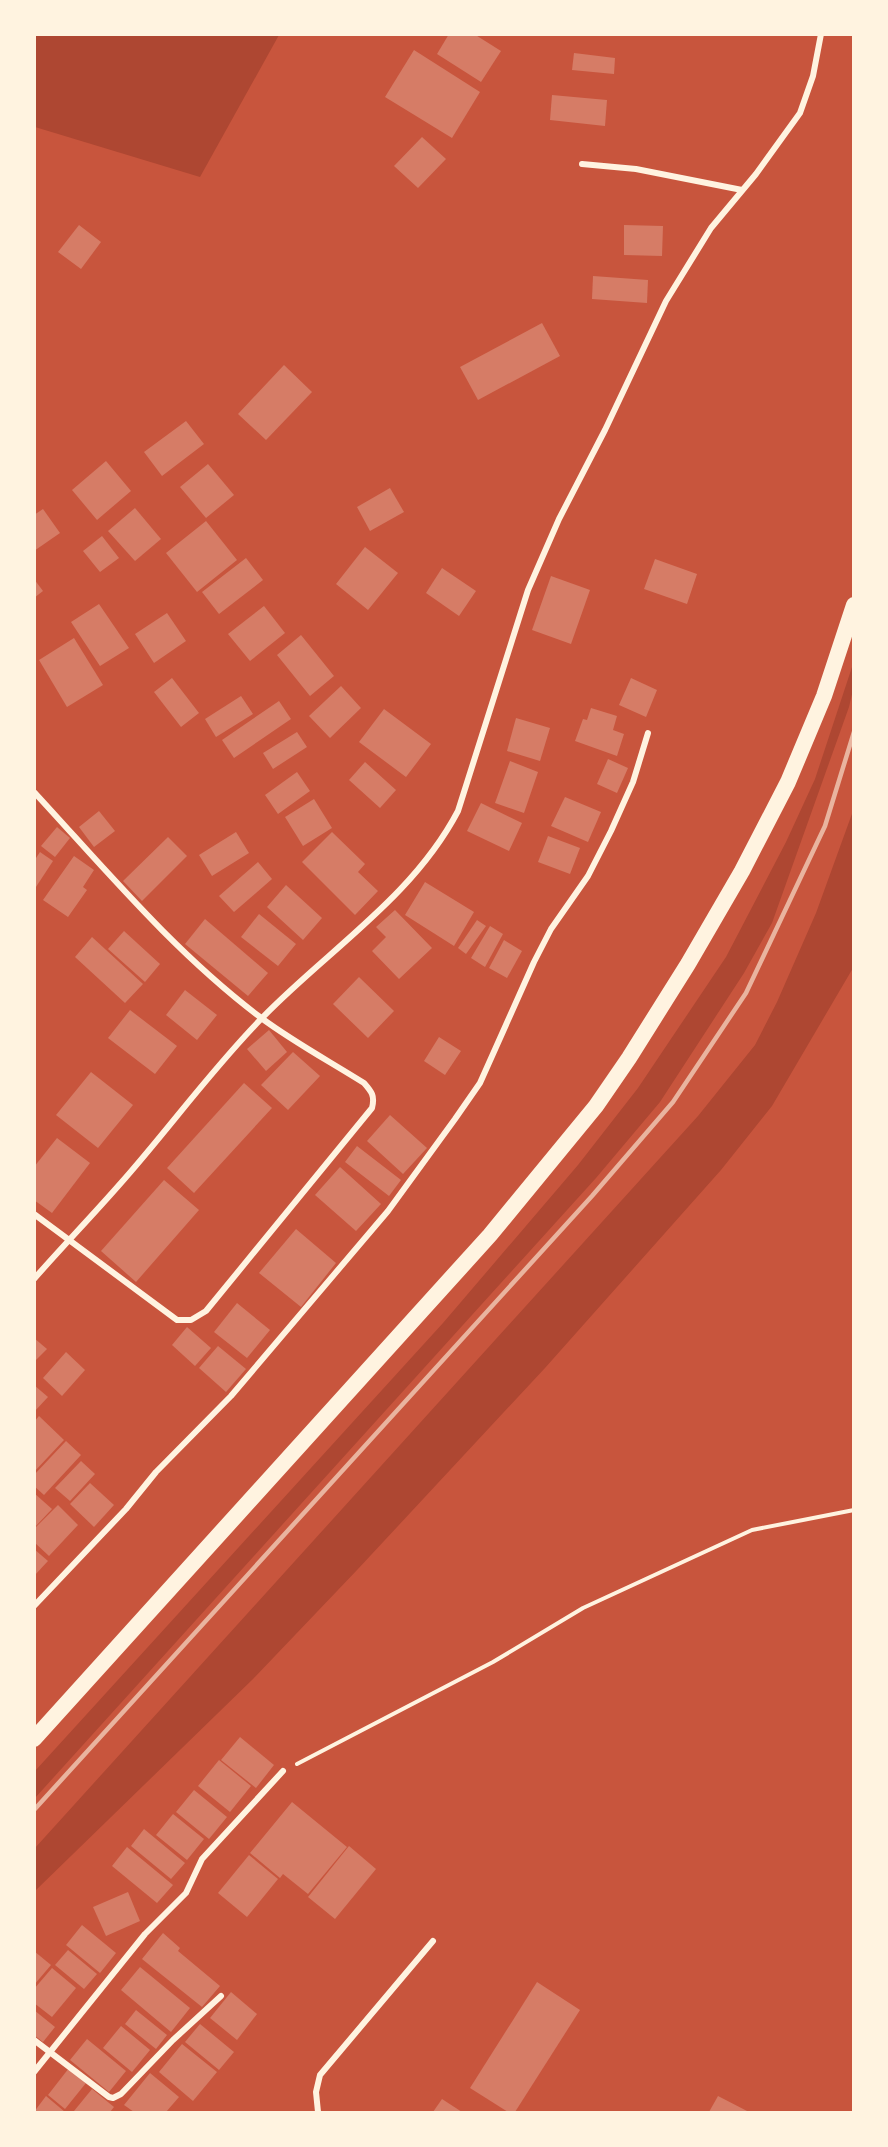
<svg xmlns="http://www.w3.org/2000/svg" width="888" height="2147" font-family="Roboto,sans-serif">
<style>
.green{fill:#ae4732}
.building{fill:#d67c66}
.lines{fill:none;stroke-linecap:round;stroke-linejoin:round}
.path{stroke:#fff3e0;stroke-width:4}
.minor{stroke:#fff3e0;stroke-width:6}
.trunk{stroke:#fff3e0;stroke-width:16}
.rail{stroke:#e9b49f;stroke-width:4.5}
</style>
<rect width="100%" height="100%" fill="#c8553d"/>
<g class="green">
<path d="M34 35 35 34 279 35 200 177 35 127Z"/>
<path d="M853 664V690L849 707 772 923 744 973 660 1102 596 1178 35 1798V1771L443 1323 578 1165 638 1088 726 957 786 842 815 779Z"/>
<path d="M853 811V968L772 1106 721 1170 545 1368 358 1569 253 1679 35 1891V1848L698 1116 755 1045 777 1002 816 913Z"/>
</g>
<g class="building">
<path d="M449 34H474L501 51 481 82 437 54Z"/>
<path d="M414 50 480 92 452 138 385 97Z"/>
<path d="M574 53 615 58 614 74 572 70Z"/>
<path d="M552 95 607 100 605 126 550 120Z"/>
<path d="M422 137 446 159 418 188 394 166Z"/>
<path d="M79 225 101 242 81 269 58 252Z"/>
<path d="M624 225 663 226 662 256 624 255Z"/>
<path d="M593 276 648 280 647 303 592 299Z"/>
<path d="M542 323 560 356 478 400 460 367Z"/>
<path d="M284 365 312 392 266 440 238 414Z"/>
<path d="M186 421 204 444 162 476 144 452Z"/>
<path d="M106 461 131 491 97 520 72 490Z"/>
<path d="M208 464 234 495 206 518 180 487Z"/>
<path d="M390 488 404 512 370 531 357 507Z"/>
<path d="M135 508 161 539 135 561 108 531Z"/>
<path d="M43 509 60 533 34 551V515Z"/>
<path d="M206 521 237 560 197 592 166 553Z"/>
<path d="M102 536 119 558 100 572 83 551Z"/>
<path d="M365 547 398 573 368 610 336 584Z"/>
<path d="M246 558 263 580 219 614 202 592Z"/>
<path d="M655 559 697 574 687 604 644 589Z"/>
<path d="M442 568 476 591 459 616 426 593Z"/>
<path d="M551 576 590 590 571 644 532 630Z"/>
<path d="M34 579 43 591 34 598Z"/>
<path d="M99 604 129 648 100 666 71 622Z"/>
<path d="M264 606 285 633 250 661 228 634Z"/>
<path d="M167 613 186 641 154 663 135 634Z"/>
<path d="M301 635 334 676 310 696 277 655Z"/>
<path d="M74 638 103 685 67 707 39 660Z"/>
<path d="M172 678 199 713 181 727 154 692Z"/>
<path d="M631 678 657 690 646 717 619 705Z"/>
<path d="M341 686 361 708 330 738 309 716Z"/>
<path d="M241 696 253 714 216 737 205 719Z"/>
<path d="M279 701 291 719 234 758 222 740Z"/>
<path d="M591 708 617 716 613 730 624 734 617 756 575 741 583 719 587 720Z"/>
<path d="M384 709 431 744 406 777 359 742Z"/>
<path d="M516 718 550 728 540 761 507 751Z"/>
<path d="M297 732 307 747 273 769 263 753Z"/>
<path d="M608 759 628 768 617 793 597 784Z"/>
<path d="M510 761 538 772 524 813 495 803Z"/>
<path d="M365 762 396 790 380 808 349 780Z"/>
<path d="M297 772 310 791 278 814 265 795Z"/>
<path d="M565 797 601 812 588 842 551 826Z"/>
<path d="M314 799 332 828 303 846 285 817Z"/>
<path d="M481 803 522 823 509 851 467 831Z"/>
<path d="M99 811 115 831 94 847 79 827Z"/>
<path d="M57 827 70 838 55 857 41 846Z"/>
<path d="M236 832 249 853 212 876 199 855Z"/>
<path d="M332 832 365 864 358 872 378 891 355 915 302 862Z"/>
<path d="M548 836 580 848 570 874 538 862Z"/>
<path d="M168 837 187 856 142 901 123 881Z"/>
<path d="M40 852 53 861 34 890V861Z"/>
<path d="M74 856 94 870 83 887 87 890 68 917 43 900Z"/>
<path d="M258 862 272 879 234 912 219 896Z"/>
<path d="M425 882 474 912 454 946 405 915Z"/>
<path d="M286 885 322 918 303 940 267 907Z"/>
<path d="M395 910 432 948 399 979 372 951 386 937 376 927Z"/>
<path d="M259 914 296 944 278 966 241 937Z"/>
<path d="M205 919 268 973 248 996 185 944Z"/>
<path d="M477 920 486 926 466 954 458 948Z"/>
<path d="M490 926 503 934 485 967 471 958Z"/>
<path d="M124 931 160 964 145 982 108 949Z"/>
<path d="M92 937 143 984 125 1003 75 957Z"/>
<path d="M504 940 522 951 507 978 489 968Z"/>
<path d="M359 977 394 1011 368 1038 333 1004Z"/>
<path d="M185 990 217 1015 197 1040 166 1015Z"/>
<path d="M130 1010 177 1046 155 1074 108 1038Z"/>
<path d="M269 1030 287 1052 266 1071 247 1049Z"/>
<path d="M439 1037 461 1051 445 1075 424 1061Z"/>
<path d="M293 1052 320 1076 288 1110 261 1085Z"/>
<path d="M91 1072 133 1105 98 1148 56 1115Z"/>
<path d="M244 1083 272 1108 194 1193 167 1168Z"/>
<path d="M390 1115 427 1148 403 1174 367 1141Z"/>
<path d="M57 1138 90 1163 52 1213 34 1200V1167Z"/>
<path d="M357 1146 401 1180 389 1196 345 1162Z"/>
<path d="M340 1167 381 1204 356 1231 315 1195Z"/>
<path d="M164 1180 199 1210 136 1282 101 1251Z"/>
<path d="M296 1229 336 1263 301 1307 259 1273Z"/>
<path d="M237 1303 270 1330 247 1358 214 1332Z"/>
<path d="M187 1327 211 1348 195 1366 172 1345Z"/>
<path d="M34 1338 47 1349 34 1362Z"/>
<path d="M218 1346 246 1369 226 1392 199 1368Z"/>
<path d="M66 1352 85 1370 62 1396 43 1378Z"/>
<path d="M34 1385 48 1397 34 1412Z"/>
<path d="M39 1416 64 1440 34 1472V1422Z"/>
<path d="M66 1441 81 1455 44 1495 34 1486V1475Z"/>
<path d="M81 1461 95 1474 70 1501 55 1488Z"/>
<path d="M90 1483 114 1505 94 1527 70 1504Z"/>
<path d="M34 1493 52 1509 34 1528Z"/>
<path d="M58 1505 78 1525 49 1556 34 1542V1529Z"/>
<path d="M34 1549 48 1561 34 1576Z"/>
<path d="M240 1737 274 1765 256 1788 221 1760Z"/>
<path d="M219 1760 251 1786 230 1812 198 1786Z"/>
<path d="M194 1790 227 1817 209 1839 176 1812Z"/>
<path d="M292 1802 347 1847 308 1894 283 1874 280 1878 250 1853Z"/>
<path d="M173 1814 204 1839 187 1860 156 1835Z"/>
<path d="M144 1829 185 1863 171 1879 131 1846Z"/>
<path d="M349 1846 376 1869 335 1919 308 1897Z"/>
<path d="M127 1847 173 1885 157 1903 112 1866Z"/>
<path d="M249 1855 278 1879 247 1917 218 1893Z"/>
<path d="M128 1892 140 1921 106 1936 93 1907Z"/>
<path d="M82 1925 116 1953 100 1973 66 1945Z"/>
<path d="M163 1933 180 1948 178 1951 220 1986 202 2007 142 1959Z"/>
<path d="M68 1950 97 1974 84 1989 55 1965Z"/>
<path d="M34 1951 51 1965 34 1985Z"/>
<path d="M140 1967 190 2008 171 2032 121 1990Z"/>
<path d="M52 1968 76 1988 52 2017 34 2003V1989Z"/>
<path d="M537 1982 580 2010 515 2112H508L470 2088Z"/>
<path d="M231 1992 257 2014 237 2040 210 2018Z"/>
<path d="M34 2010 55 2027 43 2042 34 2035Z"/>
<path d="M136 2010 167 2035 156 2049 125 2024Z"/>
<path d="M200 2024 234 2052 219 2070 185 2042Z"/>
<path d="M121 2026 150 2050 132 2072 103 2048Z"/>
<path d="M87 2039 126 2071 109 2092 70 2060Z"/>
<path d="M182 2044 217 2072 193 2101 159 2072Z"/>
<path d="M69 2068 86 2083 65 2109 48 2095Z"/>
<path d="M150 2073 179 2097 166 2112H134L124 2105Z"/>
<path d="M92 2089 114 2107 110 2112H77L74 2111Z"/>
<path d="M46 2096 65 2112H34Z"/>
<path d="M718 2096 749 2112H709Z"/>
<path d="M442 2099 462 2112H433Z"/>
</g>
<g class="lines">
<path class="path" d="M297 1764 493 1662 583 1608 752 1530 854 1510"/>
<g class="minor">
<path d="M582 164 636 169 742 190"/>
<path d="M34 792C106 870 175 953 260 1017 292 1041 329 1061 364 1083 372 1092 375 1096 372 1108L206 1311 191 1320H177L34 1214"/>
<path d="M34 1279C62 1247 92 1216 120 1184 168 1130 211 1070 262 1018 328 950 413 897 458 811L528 590 559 519 605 430 666 301 711 228 756 174 800 113 813 76 821 34"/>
<path d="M34 1606 126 1509 156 1472 231 1396 388 1211 455 1119 480 1083 534 962 551 929 588 876 611 831 633 782 648 733"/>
<path d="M34 2040 109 2097 113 2098 121 2094 173 2040 221 1996"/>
<path d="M34 2072 145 1934 186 1893 202 1859 283 1771"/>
<path d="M318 2112 316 2092 320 2075 433 1941"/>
</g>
<path class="trunk" d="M34 1739 490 1235 596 1106 629 1058 688 964 742 871 788 782 824 696 854 605"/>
<path class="rail" d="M34 1810 592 1196 673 1102 746 993 825 826 854 732"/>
</g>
<rect width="888" height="2147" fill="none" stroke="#fff3e0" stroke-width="72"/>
</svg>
